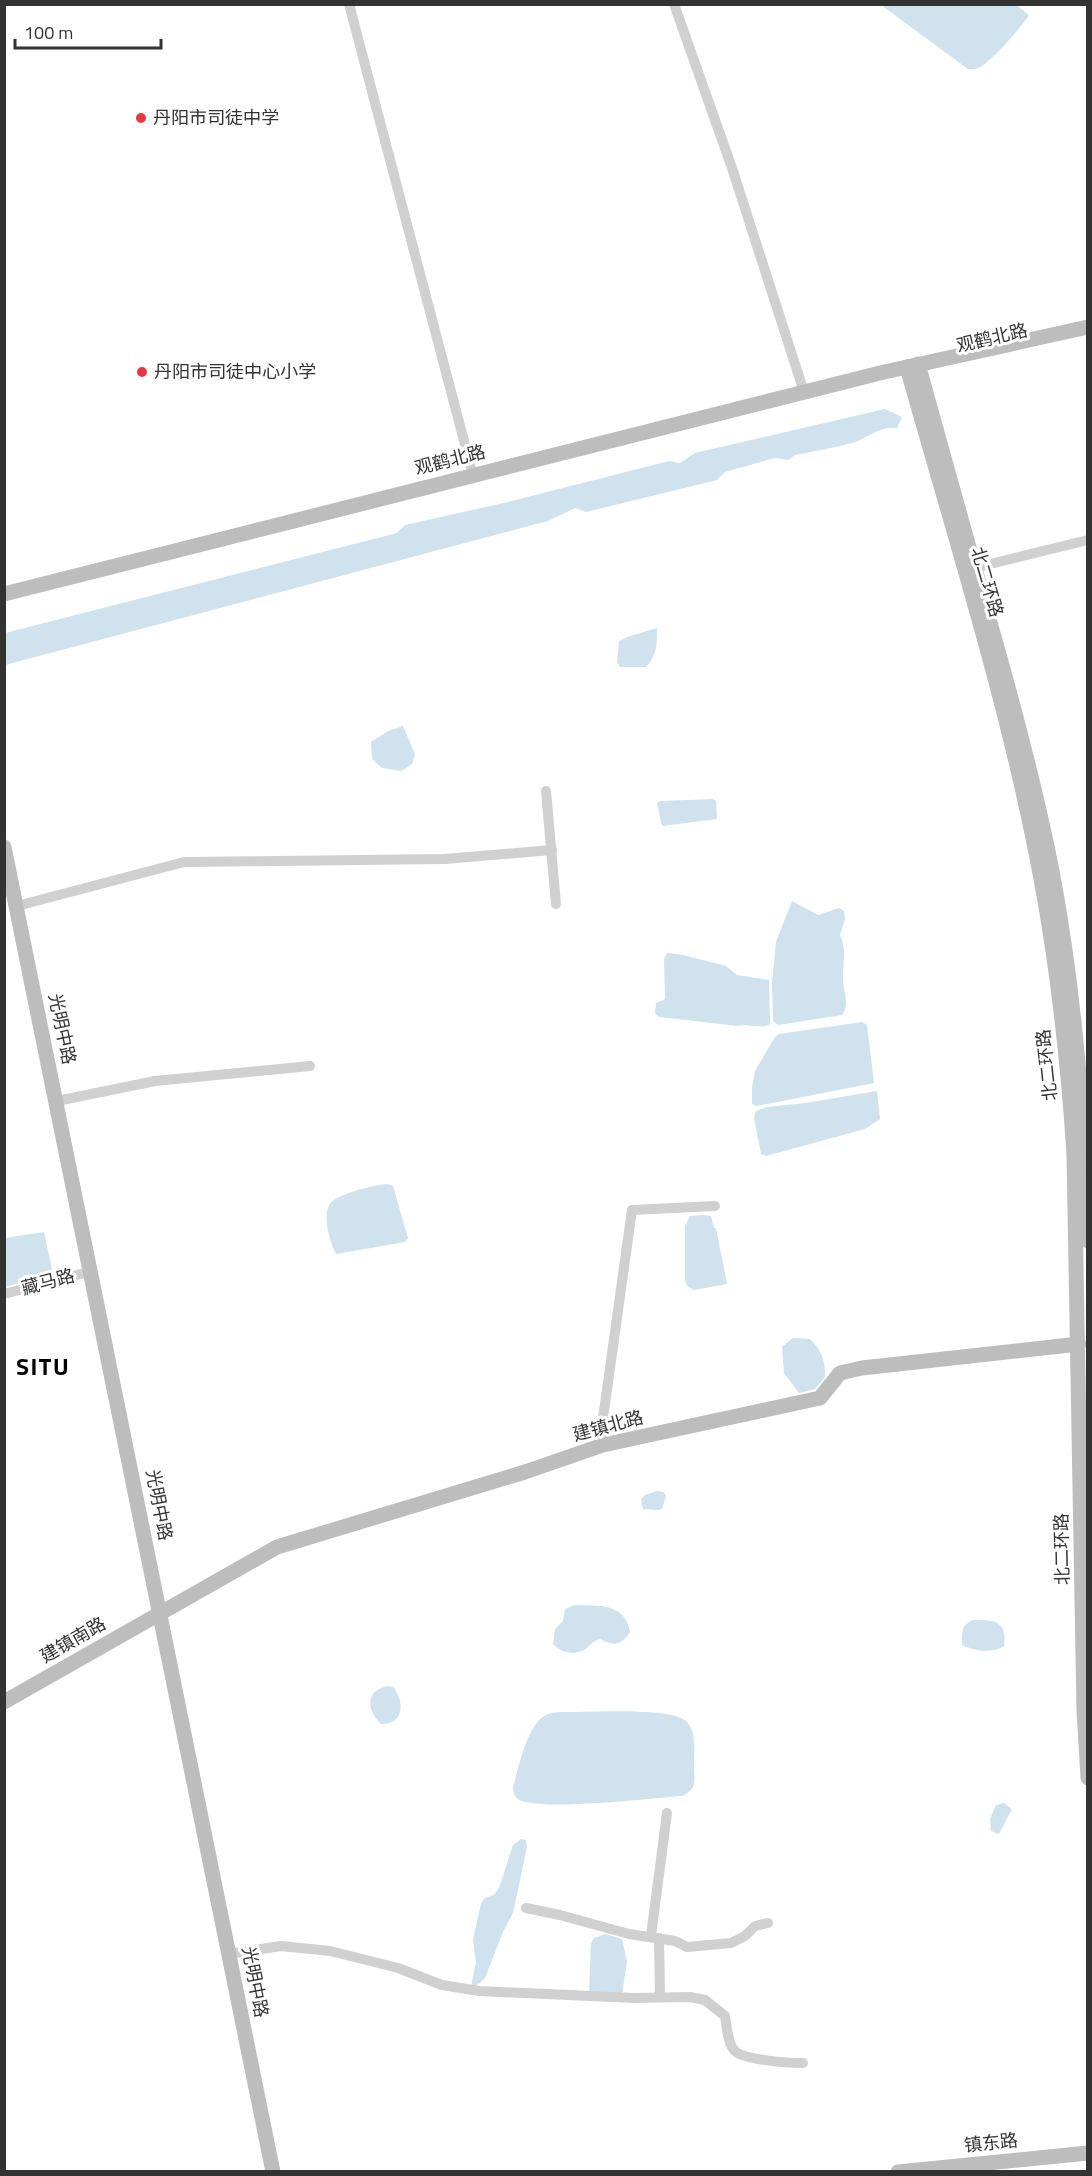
<svg xmlns="http://www.w3.org/2000/svg" width="1092" height="2176" font-family="'Titillium Web','Noto Sans SC',sans-serif">
<style>
.water{fill:#cfe2ee}
.lines{fill:none;stroke-linecap:round;stroke-linejoin:round}
.street{stroke:#d0d0d0;stroke-width:10}
.secondary{stroke:#bdbdbd;stroke-width:15}
.poi-dot{fill:#e63946;stroke:#fff;stroke-width:2}
.labels{text-anchor:middle;stroke-width:6;stroke-linejoin:round;paint-order:stroke}
.poi-label{font-size:18px;fill:#333;stroke:#fff;text-anchor:start}
.street-label{font-size:18px;fill:#333;stroke:#fff}
.district-label{font-size:24px;font-weight:bold;letter-spacing:1.5px;fill:#000;stroke:#fff}
</style>
<rect width="100%" height="100%" fill="#fff"/>
<g class="water">
<path d="M881 5H1016L1029 15C1022 26 990 64 978 68 976 69 970 69 968 69Z"/>
<path d="M885 409 902 417 897 428C878 426 869 438 852 443 833 448 814 451 795 455L788 460 775 458 725 472 717 480 586 512 575 508 548 521 5 665V633L397 533 405 525 508 502 669 461 680 463 695 453Z"/>
<path d="M657 628C657 644 657 655 646 667H620L617 662 619 641 630 636Z"/>
<path d="M403 726 415 754 412 764 401 771 382 768 372 759 371 742 388 731Z"/>
<path d="M713 799 716 801 717 819 662 826 657 803 661 801Z"/>
<path d="M792 901 818 915 839 908 844 911 845 919 840 935C847 950 843 962 843 978 842 989 851 1004 842 1015L778 1025 773 1021 772 983 776 942Z"/>
<path d="M667 953 683 955 726 966 737 975 769 980 770 1024C761 1030 749 1023 738 1026L659 1017 655 1013 656 1003 665 999 664 959Z"/>
<path d="M862 1022 867 1025 874 1083 757 1106 752 1104V1088L755 1071 775 1037 779 1034Z"/>
<path d="M877 1091 880 1119 865 1129 766 1156 761 1154 754 1118 756 1111 767 1107 806 1103Z"/>
<path d="M387 1184 393 1186 408 1238 405 1242 336 1254C330 1242 322 1216 330 1204 336 1194 375 1185 387 1184Z"/>
<path d="M703 1215 711 1216 714 1228H716L727 1284 694 1290 688 1287 685 1280V1226L690 1216Z"/>
<path d="M44 1232 53 1274 5 1287V1238Z"/>
<path d="M793 1338 810 1339C822 1351 825 1360 825 1377L815 1389 799 1393 784 1373 782 1347Z"/>
<path d="M657 1491 663 1492 666 1496 662 1509 658 1510 643 1509 641 1499 645 1495Z"/>
<path d="M575 1605C598 1606 625 1602 630 1632 621 1646 613 1646 600 1639 592 1641 590 1646 584 1650 573 1656 561 1652 553 1644L555 1629 563 1621 565 1609Z"/>
<path d="M973 1620C993 1620 1008 1620 1004 1646 993 1654 974 1651 962 1645 962 1633 961 1625 973 1620Z"/>
<path d="M389 1686 393 1687C405 1701 404 1725 381 1724 366 1710 365 1689 389 1686Z"/>
<path d="M567 1712C589 1712 673 1707 686 1721 697 1732 694 1751 694 1765 694 1781 698 1789 682 1796 653 1798 537 1812 518 1799 514 1796 513 1791 513 1787 519 1767 527 1722 548 1714 553 1712 562 1712 567 1712Z"/>
<path d="M1004 1803 1012 1809 999 1834 991 1831 990 1819 996 1805Z"/>
<path d="M521 1839 526 1840 527 1847 513 1913 503 1932 485 1978 476 1986H471L476 1962 473 1940 481 1903 485 1898 494 1895 499 1888 513 1845Z"/>
<path d="M606 1934 622 1939 627 1962 622 1994 589 1992 591 1943 594 1938Z"/>
</g>
<g class="lines">
<g class="street">
<path d="M349 4 473 475"/>
<path d="M674 4 732 168 804 392"/>
<path d="M970 569 1088 540"/>
<path d="M546 791 556 904"/>
<path d="M17 906 184 862 445 859 552 850"/>
<path d="M57 1101 155 1081 310 1066"/>
<path d="M4 1294 92 1271"/>
<path d="M603 1445V1418L632 1210 715 1206"/>
<path d="M526 1908 560 1915 629 1934 675 1941 687 1947 731 1943 745 1936 755 1926 768 1923"/>
<path d="M651 1936 667 1813"/>
<path d="M659 1938 660 1997"/>
<path d="M229 1954 281 1946 330 1951 398 1968 442 1985 479 1991 634 1998 690 1997 705 2000 725 2016C727 2026 727 2043 735 2051 744 2060 789 2063 803 2063"/>
</g>
<g class="secondary">
<path d="M918 364C941 447 964 530 987 612 1012 699 1036 787 1053 876 1075 996 1085 1118 1088 1241"/>
<path d="M907 367C954 536 1009 706 1041 879 1058 970 1068 1062 1074 1154L1084 1710 1088 1778"/>
<path d="M4 594 880 373 1088 327"/>
<path d="M4 847 273 2172"/>
<path d="M4 1702 277 1547 525 1472 603 1445 820 1398 840 1373 862 1368 1079 1344"/>
<path d="M898 2172 1088 2153"/>
</g>
</g>
<g class="poi-dot">
<circle cx="141" cy="118" r="6"/>
<circle cx="142" cy="372" r="6"/>
</g>
<g class="labels">
<g class="poi-label">
<text x="153" y="124">丹阳市司徒中学</text>
<text x="154" y="378">丹阳市司徒中心小学</text>
</g>
<g class="street-label">
<text transform="translate(992 338) rotate(-13)" y="6">观鹤北路</text>
<text transform="translate(450 460) rotate(-14)" y="6">观鹤北路</text>
<text transform="translate(987 582) rotate(74)" y="6">北二环路</text>
<text transform="translate(62 1029) rotate(78)" y="6">光明中路</text>
<text transform="translate(1047 1065) rotate(-96)" y="6">北二环路</text>
<text transform="translate(48 1282) rotate(-15)" y="6">藏马路</text>
<text transform="translate(608 1426) rotate(-15)" y="6">建镇北路</text>
<text transform="translate(159 1505) rotate(79)" y="6">光明中路</text>
<text transform="translate(1062 1549) rotate(-91)" y="6">北二环路</text>
<text transform="translate(73 1640) rotate(-30)" y="6">建镇南路</text>
<text transform="translate(255 1982) rotate(79)" y="6">光明中路</text>
<text transform="translate(991 2143) rotate(-6)" y="6">镇东路</text>
</g>
<g class="district-label">
<text x="43" y="1375">SITU</text>
</g>
</g>
<rect width="1092" height="2176" fill="none" stroke="#333333" stroke-width="12"/>
<path d="M15 39v9h146v-9" fill="none" stroke="#333333" stroke-width="3"/>
<text x="24" y="39" font-size="18" fill="#333333" stroke="#ffffff" stroke-width="4.5" paint-order="stroke">100 m</text>
</svg>
